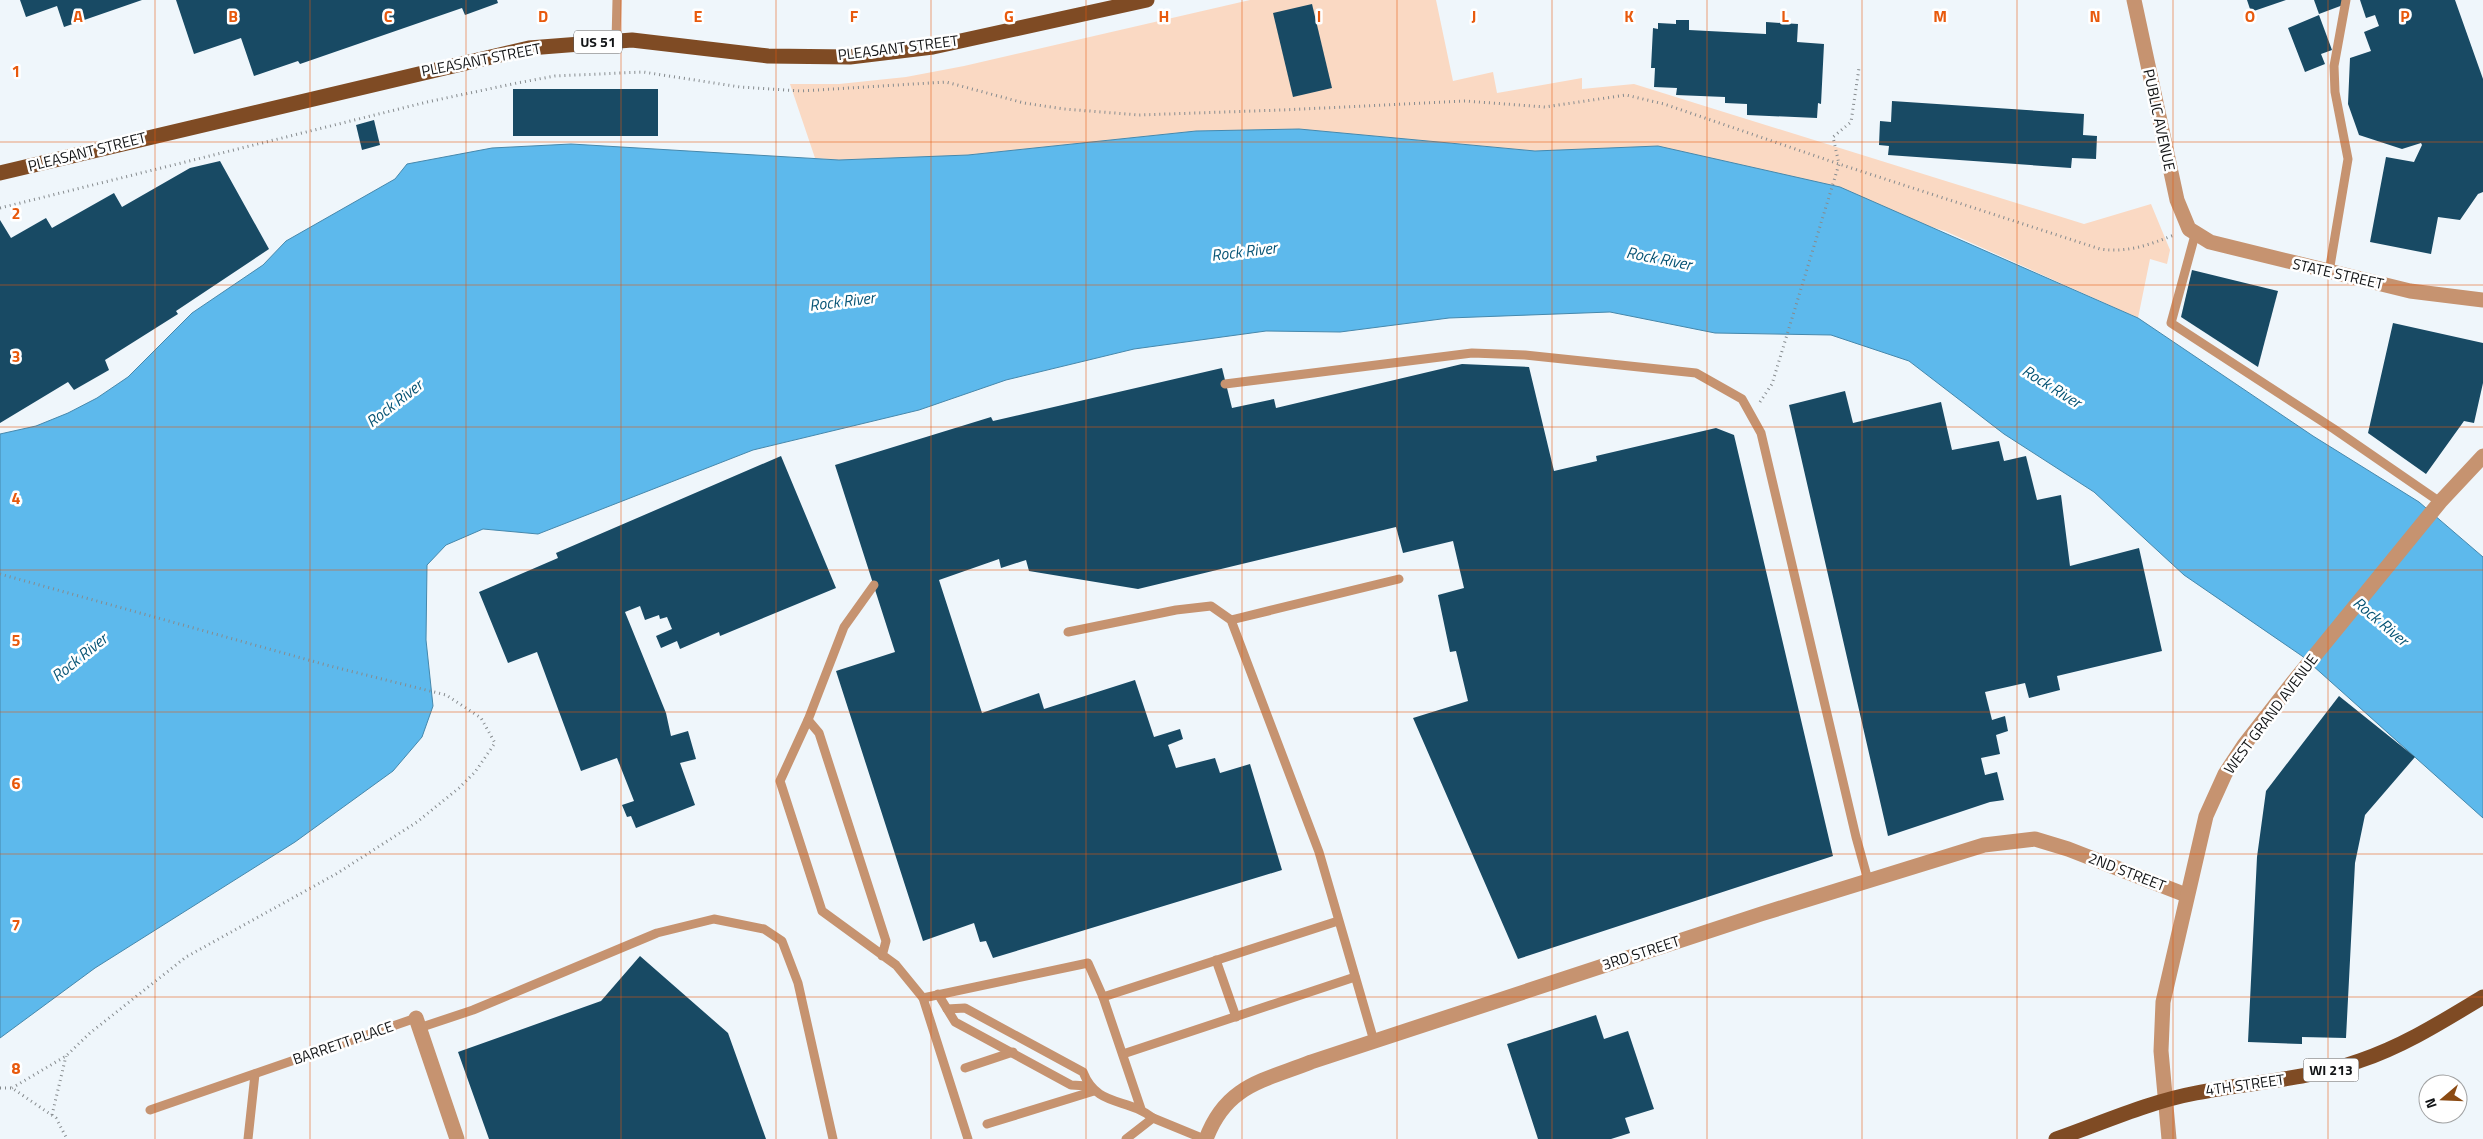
<svg xmlns="http://www.w3.org/2000/svg" width="2483" height="1139" font-family="'Titillium Web',sans-serif">
<style>
.green{fill:#fad9c3}
.water{fill:#5db9ec;stroke:#4688ac}
.building{fill:#184a64}
.lines{fill:none;stroke-linecap:round;stroke-linejoin:round}
.path{stroke:#868b8e;stroke-width:3;stroke-dasharray:1 4;stroke-linecap:butt}
.lane{stroke:#c69370;stroke-width:9}
.street{stroke:#c69370;stroke-width:15}
.primary{stroke:#7f4b24;stroke-width:15}
.grid{fill:none;stroke:#e8590c;stroke-width:1;stroke-opacity:0.55}
.labels{text-anchor:middle;stroke-width:5;stroke-linejoin:round;paint-order:stroke}
.shield{fill:#fff;stroke:#595a5c;stroke-width:1}
.shield-label{font-size:14px;font-weight:bold;fill:#121416}
.street-label{font-size:15px;fill:#121416;stroke:#fff}
.water-label{font-size:16px;font-style:italic;fill:#075475;stroke:#fff}
.grid-label{font-size:16px;text-anchor:middle;font-weight:bold;fill:#e8590c;stroke:#fff;stroke-width:5;stroke-linejoin:round;paint-order:stroke}
</style>
<rect width="100%" height="100%" fill="#eff6fb"/>
<path class="green" d="M1250 0H1436L1453 81 1493 72 1497 93 1582 78V89L1634 84 2084 224 2151 204 2170 250 2167 264 2150 259 2138 318 1945 231 1658 146 1535 151 1299 129 1196 131 968 155 839 160 815 158 790 84H839L906 77 964 66Z"/>
<path class="water" d="M1299 129 1535 151 1658 146 1840 187 2138 318 2313 436 2419 502 2483 557V818L2302 656 2184 575 2094 492 2004 434 1909 361 1831 335 1715 333 1610 312 1449 318 1340 332 1266 331 1134 349 1006 380 919 410 753 450 538 534 483 529 446 545 427 565 426 640 433 706 422 737 393 771 295 842 95 968 0 1038V434L36 426 68 413 97 398 128 377 192 313 263 265 286 241 395 179 407 164 492 148 571 144 839 160 968 155 1196 131Z"/>
<g class="building">
<path d="M20 0H142L64 27 57 6 26 17Z"/>
<path d="M176 0H497L498 3 465 15 462 8 300 64 298 61 254 76 241 38 194 54Z"/>
<path d="M2247 0H2286L2251 12Z"/>
<path d="M2314 0H2342L2343 5 2319 14Z"/>
<path d="M2360 0H2455L2483 79V192L2478 194 2460 220 2438 217 2431 254 2370 242 2386 157 2414 162 2422 145 2421 143 2402 149 2359 135 2348 104 2350 58 2371 51 2364 32 2379 26 2375 15 2366 18Z"/>
<path d="M1312 4 1332 88 1293 97 1273 13Z"/>
<path d="M2319 15 2332 50 2321 54 2325 64 2305 72 2288 28Z"/>
<path d="M1676 20H1689V30L1766 34V22L1798 24 1797 42 1824 44 1821 104 1818 103 1817 118 1747 115V104L1725 103V97L1676 95 1677 88 1654 87 1655 68H1651L1653 28 1658 29V23L1676 24Z"/>
<rect x="513" y="89" width="145" height="47"/>
<path d="M1892 101 2084 114 2083 135 2097 136 2096 159 2072 158 2071 168 1888 155 1889 146 1879 145 1880 121 1891 122Z"/>
<path d="M374 120 380 145 362 150 356 125Z"/>
<path d="M220 161 269 249 176 311 178 314 105 360 109 370 74 390 68 382 0 423V220L11 238 46 218 52 228 114 193 122 207 190 168Z"/>
<path d="M2192 270 2278 291 2258 367 2181 317Z"/>
<path d="M2393 323 2483 343V383L2474 423 2464 421 2426 474 2368 433Z"/>
<path d="M1462 364 1529 367 1554 471 1597 461 1596 456 1716 428 1734 435 1833 856 1518 959 1413 718 1468 701 1456 651 1450 652 1438 595 1464 588 1453 541 1403 553 1396 527 1138 589 1029 571 1026 560 1001 568 999 559 939 580 982 713 1039 693 1044 709 1135 680 1154 737 1180 729 1183 739 1168 745 1176 768 1215 758 1220 773 1250 764 1282 870 993 958 986 941 980 942 974 923 923 941 836 671 895 652 835 465 991 417 993 421 1222 368 1232 408 1274 399 1276 408Z"/>
<path d="M1845 391 1853 423 1941 402 1952 450 1999 441 2004 461 2026 456 2037 500 2061 495 2070 566 2139 548 2162 651 2057 676 2060 690 2029 698 2025 683 1985 692 1992 720 2005 716 2008 731 1996 735 2000 754 1981 758 1985 775 1997 772 2004 800 1990 802 1888 836 1789 405Z"/>
<path d="M781 456 836 588 720 636 719 632 680 649 677 641 661 648 656 636 672 629 667 617 660 619 659 615 645 620 640 606 625 612 666 713 671 736 688 731 696 759 680 763 695 805 636 828 631 816 627 817 622 805 634 801 617 758 581 771 537 652 508 663 479 592 558 558 556 553Z"/>
<path d="M2339 696 2415 757 2365 815 2355 863 2346 1038 2302 1037V1044L2248 1042 2257 857 2266 791Z"/>
<path d="M640 956 728 1033 766 1139H489L458 1052 601 1001Z"/>
<path d="M1596 1015 1604 1039 1628 1031 1654 1109 1625 1118 1630 1133 1611 1139H1538L1507 1044Z"/>
</g>
<g class="lines">
<g class="path">
<path d="M0 208 427 102 517 83 555 76 643 72 740 87 801 91 946 82 1024 103 1064 109 1139 115 1282 110 1465 101 1545 107 1626 95 1664 104 1839 164 2100 249C2127 253 2149 245 2174 235"/>
<path d="M1760 402 1772 384 1839 164 1833 137 1851 122 1859 68"/>
<path d="M0 574 330 666 446 695 481 718 495 743 475 772 459 788 417 822 336 874 186 957 90 1033 66 1056 12 1088"/>
<path d="M0 1088H12L56 1118 67 1139"/>
<path d="M52 1115 66 1056"/>
</g>
<g class="lane">
<path d="M616 41 617 0"/>
<path d="M2195 235 2171 323 2334 429 2440 502"/>
<path d="M2329 272 2348 159 2335 92 2334 66 2346 0"/>
<path d="M1225 384 1472 353 1525 355 1696 373 1742 399 1761 433 1856 837 1868 880"/>
<path d="M1231 620 1399 579"/>
<path d="M1068 632 1176 610 1211 606 1231 620 1319 852 1374 1041"/>
<path d="M808 720 844 627 874 585"/>
<path d="M882 956 886 941 819 733 808 720 780 781 822 911 896 965 923 998 968 1139"/>
<path d="M1216 960 1236 1017"/>
<path d="M938 994 955 1022 1071 1085 1088 1086"/>
<path d="M1103 997 1338 921"/>
<path d="M923 998 1088 963 1103 997 1141 1109"/>
<path d="M947 1009 965 1008 1083 1072C1097 1108 1127 1097 1153 1118"/>
<path d="M419 1028 473 1010 657 933 714 919 764 929 782 941 798 983 833 1139"/>
<path d="M1123 1054 1355 977"/>
<path d="M965 1068 1013 1052"/>
<path d="M150 1110 416 1018"/>
<path d="M987 1124 1094 1091"/>
<path d="M248 1139 255 1074"/>
<path d="M1126 1139 1153 1118 1204 1139"/>
</g>
<g class="street">
<path d="M2134 0 2177 200 2189 229 2210 242 2410 291 2483 300"/>
<path d="M416 1018 457 1139"/>
<path d="M1206 1139C1226 1085 1263 1081 1311 1062L1761 914 1984 845 2035 839 2068 849 2186 895"/>
<path d="M2169 1139 2161 1051 2163 1002 2206 816 2225 774 2244 745 2290 686 2440 502 2483 456"/>
</g>
<g class="primary">
<path d="M0 173 529 48 632 40 768 56 850 57 933 47 1147 0"/>
<path d="M2056 1139C2102 1123 2148 1102 2196 1093 2251 1082 2306 1080 2359 1061 2404 1046 2443 1021 2483 997"/>
</g>
</g>
<path class="grid" d="M155 0V1139M310 0V1139M466 0V1139M621 0V1139M776 0V1139M931 0V1139M1086 0V1139M1242 0V1139M1397 0V1139M1552 0V1139M1707 0V1139M1862 0V1139M2017 0V1139M2173 0V1139M2328 0V1139M0 142H2483M0 285H2483M0 427H2483M0 570H2483M0 712H2483M0 854H2483M0 997H2483"/>
<g class="labels">
<g class="shield">
<rect x="574" y="30.5" width="48" height="23" rx="4"/>
<rect x="2303.5" y="1058.5" width="55" height="23" rx="4"/>
</g>
<g class="shield-label">
<text x="598" y="47">US 51</text>
<text x="2331" y="1075">WI 213</text>
</g>
<g class="street-label">
<text transform="translate(898 48) rotate(-7)" y="5">PLEASANT STREET</text>
<text transform="translate(481 60) rotate(-11)" y="5">PLEASANT STREET</text>
<text transform="translate(2159 120) rotate(78)" y="5">PUBLIC AVENUE</text>
<text transform="translate(87 152) rotate(-14)" y="5">PLEASANT STREET</text>
<text transform="translate(2338 274) rotate(13)" y="5">STATE STREET</text>
<text transform="translate(2271 714) rotate(-53)" y="5">WEST GRAND AVENUE</text>
<text transform="translate(2127 872) rotate(21)" y="5">2ND STREET</text>
<text transform="translate(1641 953) rotate(-18)" y="5">3RD STREET</text>
<text transform="translate(343 1043) rotate(-19)" y="5">BARRETT PLACE</text>
<text transform="translate(2245 1085) rotate(-8)" y="5">4TH STREET</text>
</g>
<g class="water-label">
<text transform="translate(1244 251) rotate(-7)" y="6">Rock River</text>
<text transform="translate(1659 258) rotate(11)" y="6">Rock River</text>
<text transform="translate(842 301) rotate(-7)" y="6">Rock River</text>
<text transform="translate(2052 386) rotate(32)" y="6">Rock River</text>
<text transform="translate(394 403) rotate(-38)" y="6">Rock River</text>
<text transform="translate(2381 621) rotate(40)" y="6">Rock River</text>
<text transform="translate(79 657) rotate(-39)" y="6">Rock River</text>
</g>
</g>
<g class="grid-label">
<text x="78" y="22">A</text>
<text x="233" y="22">B</text>
<text x="388" y="22">C</text>
<text x="543" y="22">D</text>
<text x="698" y="22">E</text>
<text x="854" y="22">F</text>
<text x="1009" y="22">G</text>
<text x="1164" y="22">H</text>
<text x="1319" y="22">I</text>
<text x="1474" y="22">J</text>
<text x="1629" y="22">K</text>
<text x="1785" y="22">L</text>
<text x="1940" y="22">M</text>
<text x="2095" y="22">N</text>
<text x="2250" y="22">O</text>
<text x="2405" y="22">P</text>
<text x="16" y="77">1</text>
<text x="16" y="219">2</text>
<text x="16" y="362">3</text>
<text x="16" y="504">4</text>
<text x="16" y="646">5</text>
<text x="16" y="789">6</text>
<text x="16" y="931">7</text>
<text x="16" y="1074">8</text>
</g>
<g transform="translate(2443 1099) rotate(251)"><circle r="24" fill="#ffffff" stroke="#a0a1a2"/>
<path d="M0-4L9 19L0 12L-9 19Z" fill="#8a4a13"/>
<text y="-8" font-size="14" font-weight="bold" text-anchor="middle" fill="#121416">N</text>
</g>
</svg>
